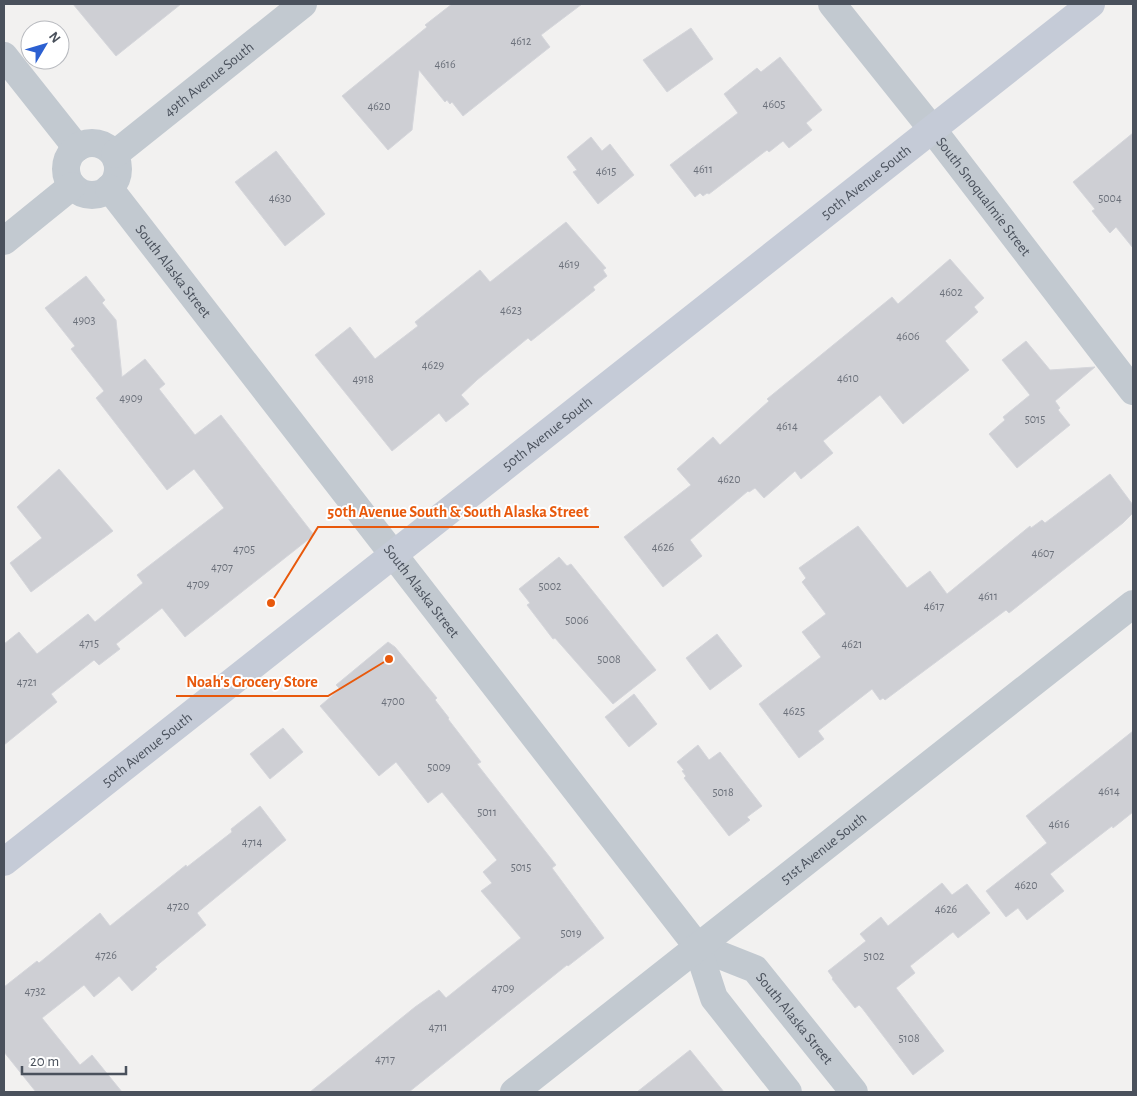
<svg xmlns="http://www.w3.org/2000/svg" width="1137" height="1096" font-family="'Alegreya Sans',sans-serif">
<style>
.building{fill:#cecfd4;stroke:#d5d6db}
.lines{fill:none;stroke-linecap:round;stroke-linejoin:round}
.street{stroke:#c2c9d0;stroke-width:28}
.secondary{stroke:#c5cbd7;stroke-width:28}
.labels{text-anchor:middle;stroke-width:4;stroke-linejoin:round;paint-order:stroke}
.number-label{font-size:12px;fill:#6b707a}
.street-label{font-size:15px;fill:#4a515c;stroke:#fff}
.leader{fill:none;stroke:#e8590c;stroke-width:2}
.callout-dot{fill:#e8590c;stroke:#fff;stroke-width:2}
.callout-label{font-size:16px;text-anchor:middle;font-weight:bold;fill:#e8590c;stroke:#fff;stroke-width:4;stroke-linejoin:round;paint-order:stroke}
</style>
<rect width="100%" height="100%" fill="#f2f1f0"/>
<g class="building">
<path d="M73 4H181L116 56Z"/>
<path d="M452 4H582L541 35 550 47 463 116 452 102 450 104 447 100 445 102 419 70 412 130 388 150 342 96 427 27 425 25Z"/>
<path d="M691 28 713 59 667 92 643 60Z"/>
<path d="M780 57 822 110 806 123 812 130 789 148 783 141 769 152 767 150 709 194 707 193 703 196 700 193 695 197 670 165 738 113 724 94 757 68 761 72Z"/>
<path d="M1133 133V248L1116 227 1110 233 1092 211 1095 209 1073 182Z"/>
<path d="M591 137 602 151 610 144 634 175 598 204 573 172 577 170 567 157Z"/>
<path d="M276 151 325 214 285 246 235 182Z"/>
<path d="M566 222 606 268 603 270 607 276 593 287 595 290 570 310 531 341 528 338 477 380 461 395 469 404 446 422 439 413 392 451 315 355 350 327 375 359 418 326 415 322 480 270 490 282Z"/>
<path d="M950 259 984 298 974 307 978 312 945 341 969 370 903 424 880 395 823 441 833 453 801 479 795 471 764 498 755 488 749 492 748 491 690 540 702 556 663 587 624 537 691 485 677 469 713 437 720 445 769 401 767 399 892 297 898 304Z"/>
<path d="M86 276 105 300 102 303 116 320 122 377 145 359 165 384 159 389 195 435 221 415 314 535 185 637 162 608 116 644 120 649 99 665 94 660 51 694 57 702 4 745V644L19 632 37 654 88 614 95 622 143 583 137 575 224 508 194 469 167 490 96 398 104 391 71 349 75 346 45 308Z"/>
<path d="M1026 341 1050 370 1095 367 1055 401 1060 408 1058 410 1070 425 1017 468 989 434 1005 420 1003 417 1030 395 1002 360Z"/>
<path d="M59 469 113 531 31 592 10 563 42 538 17 507Z"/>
<path d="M1110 474 1133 505V513L1123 523 1009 613 1006 610 885 700 883 698 880 700 872 689 818 731 824 739 799 758 759 704 821 657 802 632 826 614 802 582 806 578 799 568 858 526 907 588 930 571 947 594 1030 526 1031 528 1042 520 1045 523Z"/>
<path d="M559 557 567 566 571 564 656 670 613 704 555 638 553 639 527 605 530 603 519 589Z"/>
<path d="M717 634 742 666 710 690 686 658Z"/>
<path d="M388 642 395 647 437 698 435 700 449 718 448 719 481 762 477 764 556 865 552 868 604 938 568 966 567 965 409 1092H310L415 1007 439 990 446 998 521 938 481 891 492 883 483 872 497 860 442 792 428 803 396 762 379 776 320 706 340 689 336 685Z"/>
<path d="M634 694 657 724 629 747 605 717Z"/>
<path d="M283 728 303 752 270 779 250 754Z"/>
<path d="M1133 731V812L1113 828 1112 826 1050 874 1064 891 1027 920 1018 908 1006 917 986 891 1047 843 1026 816Z"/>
<path d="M698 745 709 760 720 752 762 806 747 817 750 820 729 836 684 778 686 776 682 771 684 770 677 762Z"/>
<path d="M260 806 286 840 197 913 206 925 155 967 157 969 132 991 119 976 94 997 84 985 42 1018 80 1065 92 1055 122 1092H36L4 1052V987L37 961 39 963 100 913 110 926 186 865 187 867 232 832 231 829Z"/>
<path d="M942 883 952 895 967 884 990 913 958 938 953 932 910 966 915 973 896 988 944 1051 913 1075 862 1008 859 1005 855 1008 832 979 833 978 828 971 866 941 860 934 881 917 888 926Z"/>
<path d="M690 1050 724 1092H637Z"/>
</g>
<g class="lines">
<g class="street">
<path id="s1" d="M832 4 932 129 1133 391"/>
<path d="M4 56 77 148"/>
<circle cx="92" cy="169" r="26"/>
<path id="s2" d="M115 154 303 4"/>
<path id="s3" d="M109 188 697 946 755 969 854 1092"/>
<path d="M4 241 72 186"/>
<path d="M697 946 714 998 788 1092"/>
<path id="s4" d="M514 1092 1133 604"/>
</g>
<path class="secondary" id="s5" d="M4 862 1091 4"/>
</g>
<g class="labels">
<g class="number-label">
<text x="521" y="45">4612</text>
<text x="445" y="68">4616</text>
<text x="774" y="108">4605</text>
<text x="379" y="110">4620</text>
<text x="703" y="173">4611</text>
<text x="606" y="175">4615</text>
<text x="280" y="202">4630</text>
<text x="1110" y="202">5004</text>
<text x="569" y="268">4619</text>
<text x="951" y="296">4602</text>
<text x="511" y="314">4623</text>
<text x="84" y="324">4903</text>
<text x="908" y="340">4606</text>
<text x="433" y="369">4629</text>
<text x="848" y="382">4610</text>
<text x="363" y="383">4918</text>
<text x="131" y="402">4909</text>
<text x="1035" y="423">5015</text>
<text x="787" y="430">4614</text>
<text x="729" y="483">4620</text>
<text x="663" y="551">4626</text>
<text x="244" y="553">4705</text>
<text x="1043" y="557">4607</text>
<text x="222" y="571">4707</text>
<text x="198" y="588">4709</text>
<text x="550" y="590">5002</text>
<text x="988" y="600">4611</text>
<text x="934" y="610">4617</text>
<text x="577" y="624">5006</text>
<text x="89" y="647">4715</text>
<text x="852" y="648">4621</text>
<text x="609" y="663">5008</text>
<text x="27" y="686">4721</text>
<text x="393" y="705">4700</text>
<text x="794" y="715">4625</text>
<text x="439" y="771">5009</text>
<text x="1109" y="795">4614</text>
<text x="723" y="796">5018</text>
<text x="487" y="816">5011</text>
<text x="1059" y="828">4616</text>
<text x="252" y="846">4714</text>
<text x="521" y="871">5015</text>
<text x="1026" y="889">4620</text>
<text x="178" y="910">4720</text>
<text x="946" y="913">4626</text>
<text x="571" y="937">5019</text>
<text x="106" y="959">4726</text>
<text x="874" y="960">5102</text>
<text x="503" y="992">4709</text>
<text x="35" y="995">4732</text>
<text x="438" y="1031">4711</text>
<text x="909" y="1042">5108</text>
<text x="385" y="1063">4717</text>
</g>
<g class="street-label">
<text dy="5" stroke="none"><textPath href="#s2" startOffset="120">49th Avenue South</textPath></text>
<text dy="5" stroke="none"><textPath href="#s5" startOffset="1098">50th Avenue South</textPath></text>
<text dy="5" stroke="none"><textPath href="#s1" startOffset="245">South Snoqualmie Street</textPath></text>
<text dy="5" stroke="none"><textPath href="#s3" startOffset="105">South Alaska Street</textPath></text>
<text dy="5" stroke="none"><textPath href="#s5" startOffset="692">50th Avenue South</textPath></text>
<text dy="5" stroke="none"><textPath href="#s3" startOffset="510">South Alaska Street</textPath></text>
<text dy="5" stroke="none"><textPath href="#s5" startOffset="182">50th Avenue South</textPath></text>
<text dy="5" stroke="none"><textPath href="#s4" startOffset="394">51st Avenue South</textPath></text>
<text dy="5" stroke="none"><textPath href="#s3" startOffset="1085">South Alaska Street</textPath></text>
</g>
</g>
<path class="leader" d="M271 603L318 527H599M389 659L328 696H176"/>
<g class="callout-dot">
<circle cx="271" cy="603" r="5"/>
<circle cx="389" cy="659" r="5"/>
</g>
<g class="callout-label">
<text x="458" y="517">50th Avenue South &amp; South Alaska Street</text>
<text x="252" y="687">Noah's Grocery Store</text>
</g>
<rect width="1137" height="1096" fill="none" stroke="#4a515c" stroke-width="10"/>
<g transform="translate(45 45) rotate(52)"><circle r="24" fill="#ffffff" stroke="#b7b9be"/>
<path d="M0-4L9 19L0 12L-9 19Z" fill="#2c60d1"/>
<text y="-8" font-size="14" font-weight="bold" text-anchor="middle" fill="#4a515c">N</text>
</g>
<path d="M22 1066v8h104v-8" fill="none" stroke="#4a515c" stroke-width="2.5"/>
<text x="30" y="1066" font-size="15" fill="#4a515c" stroke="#ffffff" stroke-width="4" paint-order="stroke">20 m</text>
</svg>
